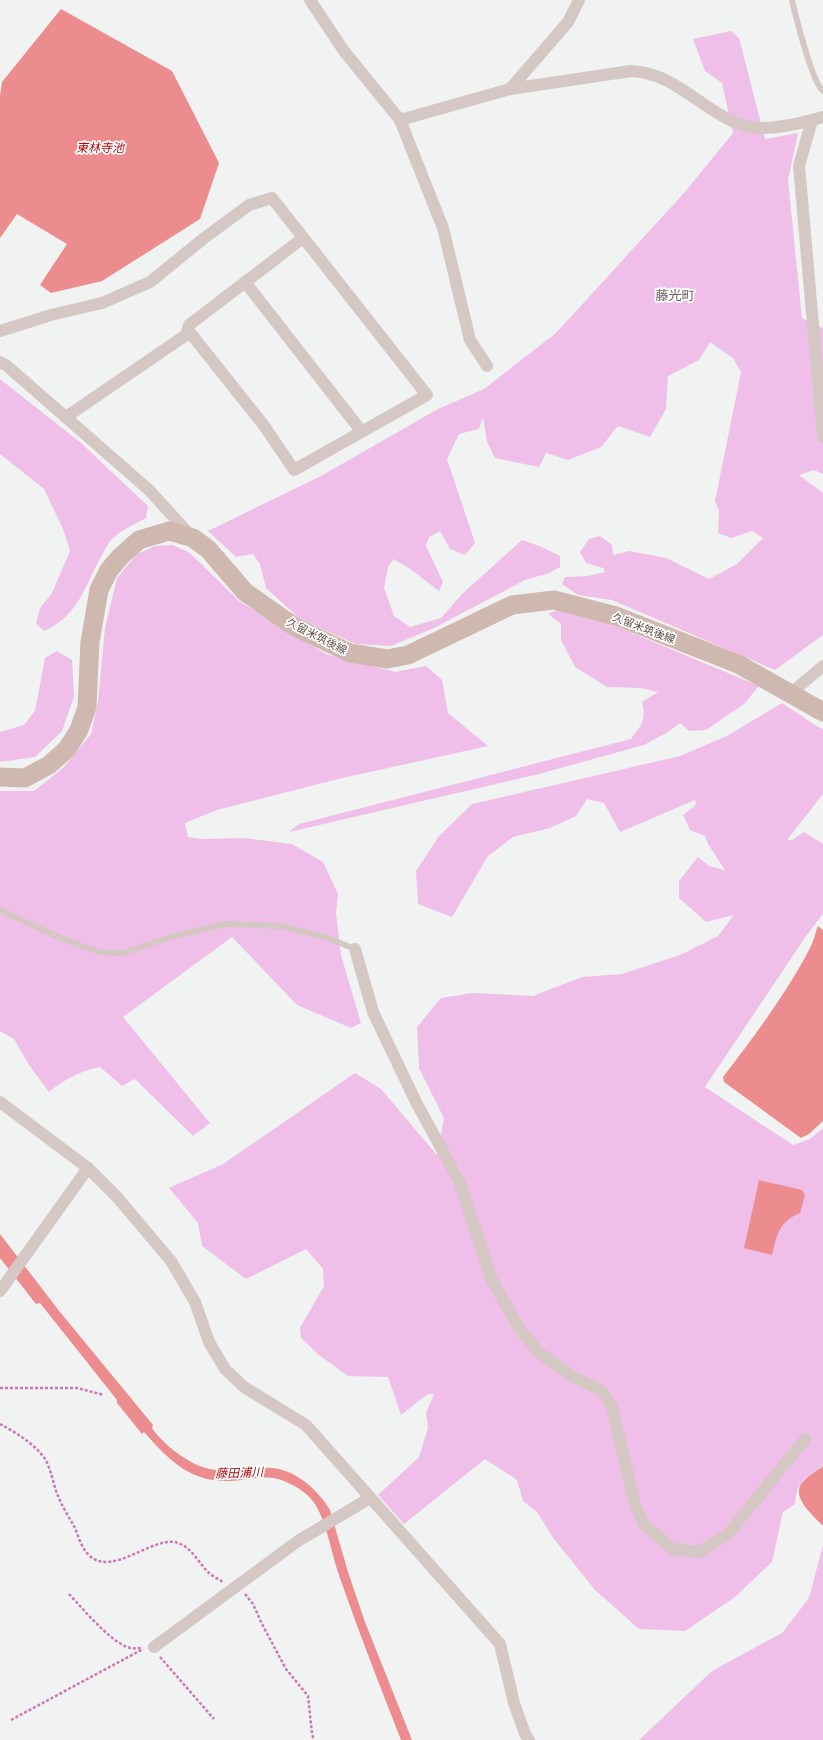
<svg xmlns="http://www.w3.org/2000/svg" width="823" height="1740" font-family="Karla,'Noto Sans JP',sans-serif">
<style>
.green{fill:#f0bfe9}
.water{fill:#ed8c8f}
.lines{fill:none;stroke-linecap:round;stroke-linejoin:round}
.path{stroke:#cf76b8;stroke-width:2.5;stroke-dasharray:3 2;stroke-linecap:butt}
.service{stroke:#d5c7c4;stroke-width:6}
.minor{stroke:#d5c7c4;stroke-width:12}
.primary{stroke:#cfb8b0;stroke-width:19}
.labels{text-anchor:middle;stroke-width:3.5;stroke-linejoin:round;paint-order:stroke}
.street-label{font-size:11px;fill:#5e4d48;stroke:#fff}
.water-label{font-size:12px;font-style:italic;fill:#ae0b10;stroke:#fff}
.quarter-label{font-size:13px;fill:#655f5d;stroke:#fff}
</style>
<rect width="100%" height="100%" fill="#f0f3f2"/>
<g class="green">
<path d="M731 31 739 38 765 139 798 133 788 180 802 318 823 328V474L814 470 799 475 823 493V635L775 670 612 600 578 595 562 584 565 577 588 576 605 572 603 568 586 563 580 552 589 539 600 536 612 545 613 555 629 551 666 558 709 579 737 564 763 538 752 531 731 538 718 533 719 511 715 501 741 372 733 358 710 342 699 360 668 376 666 409 650 437 618 426 601 447 568 460 546 453 539 467 495 458 487 442 483 417 479 429 459 434 447 459 475 543 465 555 450 549 440 531 429 537 426 546 443 582 439 591 409 568 393 559 388 567 384 588 394 616 410 627 441 618 462 594 522 540 542 547 560 556V567L549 573 525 580 434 628 391 646 356 644 300 619 266 588 260 564 253 554 236 557 208 531 321 476 438 409 484 389 556 333 684 193 733 133 722 83 705 71 693 39Z"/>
<path d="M0 379 81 443 148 506 146 518C135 524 121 530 112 539 108 543 105 550 102 555 85 585 79 616 44 631L36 624 40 608 52 593 70 551 63 529 44 489 0 454Z"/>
<path d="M173 545 190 553 239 601 326 654 395 672 426 666 442 680 448 713 488 746 338 779 217 810 185 823 188 837 202 839 243 838 292 844 323 862 338 894 336 913 341 955 361 1023 351 1028 297 1005 232 937 123 1017 210 1123 193 1136 135 1079 122 1086 100 1067C81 1071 64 1079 49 1092L29 1065 14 1039 0 1031V791H34L64 767 91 734 98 701 105 628 117 578 137 554 155 546Z"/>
<path d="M559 609 582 612 759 686 744 704 706 730 689 731 680 723 668 732 644 745 539 774 289 832 299 824 631 739C642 724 646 721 642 702L658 692 641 688 607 687 575 667 561 640V624L548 614Z"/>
<path d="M57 651 72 660 74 697 62 731 35 757 0 762V732L24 725 35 711 45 658Z"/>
<path d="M782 703 815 725 823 729V794L787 840H792L804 832 823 844V914L806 936 705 1087 793 1145 810 1139 823 1128V1465C805 1479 797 1480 795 1504L783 1512 772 1562 735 1597 685 1631 639 1629 595 1590 554 1539 537 1512 523 1501 517 1480 485 1459 404 1524 378 1495 419 1457 428 1428 426 1413 434 1394H428L401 1415 388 1377 348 1376 319 1355 301 1338 300 1328 324 1286 323 1269 306 1249 246 1279 202 1246 198 1223 169 1188 223 1164 355 1073 381 1089 437 1155 444 1118 419 1068 417 1027 441 998 472 993 533 996 582 977 622 974 680 955 718 936 734 915 706 922 679 898V881L698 857 709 866 725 870 708 844 705 836 690 830 683 815 696 805 695 800 620 832 604 803 587 799 576 816 550 828 513 837 488 856 452 917 418 904 416 871 439 836 472 804 680 756 727 736Z"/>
<path d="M823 1545V1740H639L712 1671 782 1633 809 1598Z"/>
</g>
<g class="water">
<path d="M61 9 172 71 219 163 200 219 102 281 51 293 40 285 67 244 17 214 0 238V96L2 82Z"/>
<path d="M818 926 823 930V1121L809 1134 801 1138 724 1082 723 1077C755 1035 787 993 811 946 814 940 815 933 818 926Z"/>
<path d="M759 1180 802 1190 805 1195 800 1213C779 1222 777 1234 772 1255L744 1248Z"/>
<path d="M0 1234 60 1312 153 1425 152 1428C158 1437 165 1443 173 1450 199 1469 210 1472 242 1470 252 1470 262 1467 272 1468 296 1470 318 1490 330 1510L348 1572 365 1622 412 1740H401C380 1686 359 1633 340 1578 331 1554 328 1525 315 1504 309 1494 296 1486 286 1482 272 1475 257 1478 242 1480 195 1486 173 1465 144 1432L142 1434 117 1403V1400L40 1303 36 1304 0 1258Z"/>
<path d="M823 1466V1526C814 1516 792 1499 801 1484 806 1477 816 1471 823 1466Z"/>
</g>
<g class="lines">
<g class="path">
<path d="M0 1388H77L104 1395"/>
<path d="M0 1424C15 1432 35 1444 45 1459 51 1469 53 1483 57 1493 61 1505 69 1517 75 1528 79 1538 82 1550 91 1557 114 1575 151 1538 175 1542 191 1546 198 1562 208 1572 212 1576 218 1579 223 1582"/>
<path d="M69 1594C83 1609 109 1640 127 1647 132 1649 137 1648 143 1648"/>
<path d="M245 1594 253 1604 262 1624 286 1669 308 1696 312 1734 314 1740"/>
<path d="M160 1657 214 1719"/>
<path d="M11 1720 143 1649"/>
</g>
<g class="service">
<path d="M792 0C796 17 812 82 823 91"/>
<path d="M0 910 65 940 99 952 122 953 174 936 227 924 282 926 325 937 355 949"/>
</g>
<g class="minor">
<path d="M310 0 344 51 400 120 443 228 470 340 487 366"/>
<path d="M510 89 568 22 579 0"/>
<path d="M400 120 510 89 631 71C675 72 705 114 745 126 767 132 801 123 823 117"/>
<path d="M812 120 799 166 823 437"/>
<path d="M245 282 362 432"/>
<path d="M0 331 51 315 102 303 150 282 203 239 249 205 272 198 427 395 294 470 265 427 188 330"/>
<path d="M0 362 6 365 149 490 191 536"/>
<path d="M66 417 186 335 189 325 303 238"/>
<path d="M791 693 823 666"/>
<path d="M355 949 373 1012 416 1102 460 1183 491 1278 519 1328 538 1352 573 1377 601 1390 612 1407 635 1505 644 1524 672 1549 699 1552 728 1534 805 1439"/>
<path d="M0 1102 88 1168 117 1197 171 1261 195 1302 209 1342 225 1369 244 1387 306 1425 500 1644 514 1703 525 1734 529 1740"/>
<path d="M0 1291 88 1168"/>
<path d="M154 1647 298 1541 370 1498"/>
</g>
<path class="primary" d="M0 777 25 778 49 765 67 749 79 730 87 707 90 642 99 590 109 570 121 556 139 540 169 531 193 538 208 549 245 592 295 627 350 653 387 659 408 655 512 605 554 600 616 616 738 664 823 712"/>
</g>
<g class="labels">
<g class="street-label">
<text transform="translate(644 628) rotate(21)" y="4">久留米筑後線</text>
<text transform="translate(317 636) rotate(27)" y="4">久留米筑後線</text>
</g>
<g class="water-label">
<text x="100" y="152">東林寺池</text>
<text transform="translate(239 1473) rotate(-2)" y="4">藤田浦川</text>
</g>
<g class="quarter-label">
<text x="675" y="300">藤光町</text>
</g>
</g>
</svg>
